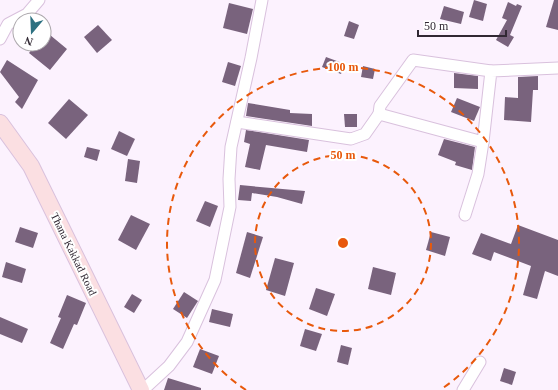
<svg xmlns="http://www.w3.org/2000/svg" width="558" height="390" font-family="Georgia,serif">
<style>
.building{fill:#79637d}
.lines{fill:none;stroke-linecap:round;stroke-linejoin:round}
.street-casing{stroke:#d9c1dd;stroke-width:13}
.secondary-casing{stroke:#d9c1dd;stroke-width:18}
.street{stroke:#fff;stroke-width:11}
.secondary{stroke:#fbdfe2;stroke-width:16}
.ring{fill:none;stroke:#e8590c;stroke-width:2;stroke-dasharray:7 5}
.labels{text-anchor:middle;stroke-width:4;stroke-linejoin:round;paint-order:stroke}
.street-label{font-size:11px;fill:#312833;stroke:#fff}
.centre{fill:#e8590c;stroke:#fff;stroke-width:2}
.ring-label{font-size:12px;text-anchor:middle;font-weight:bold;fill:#e8590c;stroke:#fff;stroke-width:4;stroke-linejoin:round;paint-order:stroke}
</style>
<rect width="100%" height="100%" fill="#fcf2fe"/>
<g class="building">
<path d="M474 0 487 4 483 21 469 17Z"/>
<path d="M554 0H558V30L546 27Z"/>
<path d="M508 2 516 6 517 4 522 6 510 35 514 37 508 47 496 40 507 20 502 18Z"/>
<path d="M229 3 253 9 247 34 223 28Z"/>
<path d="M444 6 464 12 461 24 440 19Z"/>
<path d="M349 21 359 25 354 39 344 36Z"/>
<path d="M98 25 112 40 97 53 84 37Z"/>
<path d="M44 30 67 49 50 70 29 53 36 44H44Z"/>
<path d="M326 57 345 64 341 74 322 67Z"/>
<path d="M7 60 38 80 22 109 15 102 19 97 0 72Z"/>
<path d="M228 62 241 66 235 86 222 82Z"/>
<path d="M363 66 375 69 373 79 361 77Z"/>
<path d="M454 73 478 76V89L454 88Z"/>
<path d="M538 76V90H533L531 122 504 120 505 97 518 98V77Z"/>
<path d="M457 98 480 107 474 121 451 112Z"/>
<path d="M69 99 88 115 66 139 48 123Z"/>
<path d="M248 103 290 110V113L312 114V126L246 116Z"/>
<path d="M344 114H357V127H345Z"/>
<path d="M246 130 309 140 307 152 266 145 260 170 245 167 250 144 244 142Z"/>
<path d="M119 131 135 139 127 156 111 149Z"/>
<path d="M444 139 475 147 472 170 455 165 456 162 438 155Z"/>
<path d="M87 147 100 150 97 161 84 157Z"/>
<path d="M128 159 140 161 137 183 125 181Z"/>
<path d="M240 185 260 187 305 191 302 204 277 197 252 193 251 201 238 200Z"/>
<path d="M205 201 218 206 210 227 196 221Z"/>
<path d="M131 215 150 224 136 250 118 240Z"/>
<path d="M518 225 558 240V276L545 271 537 299 523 295 531 266 494 252 491 261 472 254 481 233 511 244Z"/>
<path d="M20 227 38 233 33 248 15 242Z"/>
<path d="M247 232 263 237 250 278 236 273Z"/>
<path d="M431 232 450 237 445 256 426 250Z"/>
<path d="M275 258 294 263 285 296 266 290Z"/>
<path d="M6 262 26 269 22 283 2 277Z"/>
<path d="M373 267 396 273 391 295 368 289Z"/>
<path d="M316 288 335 294 327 316 309 309Z"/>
<path d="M184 292 198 301 187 318 173 309Z"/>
<path d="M132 294 142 300 134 313 124 307Z"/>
<path d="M67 295 86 303 77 325 74 324 63 349 50 343 61 318 58 317Z"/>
<path d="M212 309 233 314 230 327 209 322Z"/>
<path d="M0 317 28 329 22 343 0 334Z"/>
<path d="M305 329 322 334 316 351 300 346Z"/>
<path d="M341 345 352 348 348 365 337 362Z"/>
<path d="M200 349 219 356 212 374 193 367Z"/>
<path d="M504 368 516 372 512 385 500 381Z"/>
<path d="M168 378 201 388V390H164Z"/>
</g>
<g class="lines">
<defs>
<g id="street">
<path d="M0 39 8 24 27 14 39 0"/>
<path d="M379 114 380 106 413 60 491 71"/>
<path d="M237 122 351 139 365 134 379 114 483 142 491 71 558 68"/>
<path d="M465 215 478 174 483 142"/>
<path d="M143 390 169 366 187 342 215 280 230 207 229 179 231 147 251 58 262 0"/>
<path d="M463 390 480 362"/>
</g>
<path id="secondary" d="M0 123 31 166 141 390"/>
</defs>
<use href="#street" class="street-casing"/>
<use href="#secondary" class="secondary-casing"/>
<use href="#street" class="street"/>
<use href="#secondary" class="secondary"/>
</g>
<g class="ring">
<circle cx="343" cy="243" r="88"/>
<path d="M246 390A176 176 0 1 1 440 390"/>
</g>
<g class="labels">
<g class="street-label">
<text transform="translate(74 254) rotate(64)" y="4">Thana Kakkad Road</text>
</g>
</g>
<circle cx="343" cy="243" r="6" class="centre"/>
<g class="ring-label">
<text x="343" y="71">100 m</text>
<text x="343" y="159">50 m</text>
</g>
<g transform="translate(32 32) rotate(199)"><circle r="19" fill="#ffffff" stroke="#ada9ad"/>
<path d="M0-3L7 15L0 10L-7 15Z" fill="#2d7181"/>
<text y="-6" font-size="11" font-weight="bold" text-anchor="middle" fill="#312833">N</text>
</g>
<path d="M418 30v6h88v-6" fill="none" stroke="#312833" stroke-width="2"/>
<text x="424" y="30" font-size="12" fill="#312833" stroke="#ffffff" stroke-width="3" paint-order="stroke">50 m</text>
</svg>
